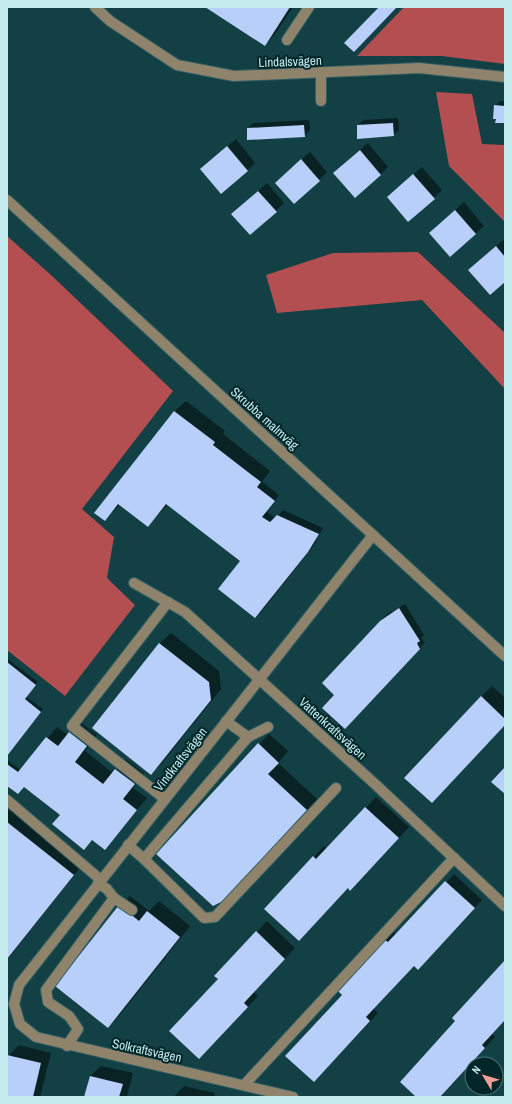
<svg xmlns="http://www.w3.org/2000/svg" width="512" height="1104" font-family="'Archivo Narrow',sans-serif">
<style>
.forest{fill:#b34f50}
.shadow{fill:#0007}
.building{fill:#b7cff9}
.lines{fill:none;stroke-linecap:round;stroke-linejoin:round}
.minor-casing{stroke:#325f63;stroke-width:12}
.minor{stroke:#90836c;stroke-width:10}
.labels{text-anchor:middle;stroke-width:4;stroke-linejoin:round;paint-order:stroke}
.street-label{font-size:13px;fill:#c4ebee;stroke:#012628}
</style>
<rect width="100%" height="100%" fill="#124044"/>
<g class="forest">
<path d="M404 7H505V64L442 56H357Z"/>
<path d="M436 92 472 94 482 144 505 145V222L449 166Z"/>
<path d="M7 236 51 275 173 391 82 509 114 537 107 578 135 605 65 696 7 650Z"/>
<path d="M418 252 505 333V389L422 300 277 313 266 275 333 253Z"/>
</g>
<g class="shadow">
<path d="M207 7H293L275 34 265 45Z"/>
<path d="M500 101H505V122L495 106Z"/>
<path d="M398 118 399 130 393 135 358 125 363 120Z"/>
<path d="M309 120 310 130 304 136 248 128 253 123Z"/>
<path d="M236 139 255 163 247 171 209 161Z"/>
<path d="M368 143 388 167 380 175 342 165Z"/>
<path d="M310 152 327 172 294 203 284 175Z"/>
<path d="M422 167 442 190 434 198 388 197Z"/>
<path d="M267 183 284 203 276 211 241 206Z"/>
<path d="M464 202 484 226 450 256 430 233Z"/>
<path d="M504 239 505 240V281L478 262Z"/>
<path d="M186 401 225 431 223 434 270 471 262 482 279 495 267 512 276 518 283 510 323 528 316 540 317 541 266 606 255 617 241 561 168 504 148 526 120 504 105 520 96 512 175 411Z"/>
<path d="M405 604 424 635 421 638 425 643 418 649 336 695 380 621 391 611 392 612Z"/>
<path d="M171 633 219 671 221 689 162 763 151 774 93 728 160 643Z"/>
<path d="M9 660 38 682 26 697 43 709 7 755V661Z"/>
<path d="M492 686 505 698V724L481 697Z"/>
<path d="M80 722 97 735 85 751 113 773 126 759 144 773 133 788 147 798 105 849 93 839 84 848 61 815 24 786 7 785V760L21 770 57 727 68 735Z"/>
<path d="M269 734 288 751 278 763 317 799 234 889 259 744Z"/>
<path d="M376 797 409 827 361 879 348 887 309 929 314 857 324 846 327 849Z"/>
<path d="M7 804 83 864 7 960Z"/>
<path d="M454 874 482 900 426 960 414 965 374 1009 378 1013 322 1073 343 995 339 991 386 940 394 932 397 935Z"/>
<path d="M130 896 149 911 159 901 190 926 119 1016 108 1027 120 906Z"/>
<path d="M267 921 295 948 254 992 258 996 210 1047 257 932Z"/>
<path d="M505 961V1020L492 1034 495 1037 440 1097H418L457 1021Z"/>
<path d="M19 1045 51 1053 40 1097H7V1060L8 1056Z"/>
<path d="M101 1066 133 1073 127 1097H86L90 1076Z"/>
<path d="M184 1086 215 1093 214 1097H174Z"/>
</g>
<g class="building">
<path d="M205 7H290L265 46Z"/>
<path d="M379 7H397L354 52 344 43Z"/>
<path d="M494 105 505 106V123H495L496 119H493Z"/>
<path d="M393 123 394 136 357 139V125Z"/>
<path d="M304 125 305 137 247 140V128Z"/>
<path d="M227 146 248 171 221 194 200 169Z"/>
<path d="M360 150 381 175 355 198 333 173Z"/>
<path d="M301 159 320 181 294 204 275 183Z"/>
<path d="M413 174 435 199 408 222 387 197Z"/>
<path d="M258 191 277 212 250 235 231 214Z"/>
<path d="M455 210 476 234 450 257 429 233Z"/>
<path d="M496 246 505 257V282L490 295 468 270Z"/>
<path d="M174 411 215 442 213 445 261 482 257 487 275 501 262 517 270 522 277 515 319 534 308 552 255 618 218 589 240 561 166 504 148 527 118 504 105 521 94 513Z"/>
<path d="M399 608 420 641 417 643 420 649 345 729 322 708 334 695 322 683 380 621Z"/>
<path d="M159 643 209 682 211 700 151 775 92 728Z"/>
<path d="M7 662 36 685 25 699 41 712 7 756Z"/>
<path d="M481 696 505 719V725L432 803 404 778Z"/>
<path d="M69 732 87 746 75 762 103 784 115 769 135 784 123 799 137 810 105 850 92 840 84 850 52 824 60 815 24 787 18 794 7 786V764L18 772 46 737 58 746Z"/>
<path d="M258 743 279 763 268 774 307 810 223 901 213 906 156 854Z"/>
<path d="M505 767V794L491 782Z"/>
<path d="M365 807 399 838 350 891 348 888 299 941 264 909 313 856 316 859Z"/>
<path d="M7 822 74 875 7 959Z"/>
<path d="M445 881 475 908 418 970 414 966 366 1017 370 1021 314 1082 285 1056 342 995 338 991 385 940 388 942Z"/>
<path d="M119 905 139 921 147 911 180 937 108 1028 55 986Z"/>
<path d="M256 931 285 959 244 1003 248 1007 199 1059 169 1031 218 979 214 976Z"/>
<path d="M505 960V1020L482 1045 485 1048 440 1097H416L400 1082 455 1021 452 1018Z"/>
<path d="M7 1055 41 1063 33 1097H7Z"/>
<path d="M90 1076 123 1084 119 1097H84Z"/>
</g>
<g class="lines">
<defs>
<g id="minor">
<path d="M95 7 110 21 177 65 234 76 419 68 505 77"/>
<path d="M287 40 309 7"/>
<path d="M321 72V101"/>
<path d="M7 200 505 656"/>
<path d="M134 583 185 612 375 784 505 906"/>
<path d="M248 737 268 727"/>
<path d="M165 799 72 726 168 602"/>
<path d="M7 800 101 880"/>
<path d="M128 845 144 859 248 737 226 721"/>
<path d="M144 859 204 918 215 917 336 788"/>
<path d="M114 898 132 910"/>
<path d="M67 1046 78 1029 69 1016 48 1002 46 990 114 898 107 889 98 883"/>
<path d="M245 1084 454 858"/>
<path d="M293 1097 36 1037 20 1024 14 1004 19 985 373 535"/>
</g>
</defs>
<use href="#minor" class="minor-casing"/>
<use href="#minor" class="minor"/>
</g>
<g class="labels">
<g class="street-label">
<text transform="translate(290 61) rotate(-2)" y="5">Lindalsvägen</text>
<text transform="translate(265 418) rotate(42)" y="5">Skrubba malmväg</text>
<text transform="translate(333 728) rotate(42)" y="5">Vattenkraftsvägen</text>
<text transform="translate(180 759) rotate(-52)" y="5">Vindkraftsvägen</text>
<text transform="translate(147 1050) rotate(12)" y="5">Solkraftsvägen</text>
</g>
</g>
<rect width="512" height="1104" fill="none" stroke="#c4ebee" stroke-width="16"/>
<g transform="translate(484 1076) rotate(308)"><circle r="19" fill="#012628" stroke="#4f7577"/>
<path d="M0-3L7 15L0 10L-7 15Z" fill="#f59b98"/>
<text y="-6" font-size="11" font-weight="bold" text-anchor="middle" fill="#c4ebee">N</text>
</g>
</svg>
